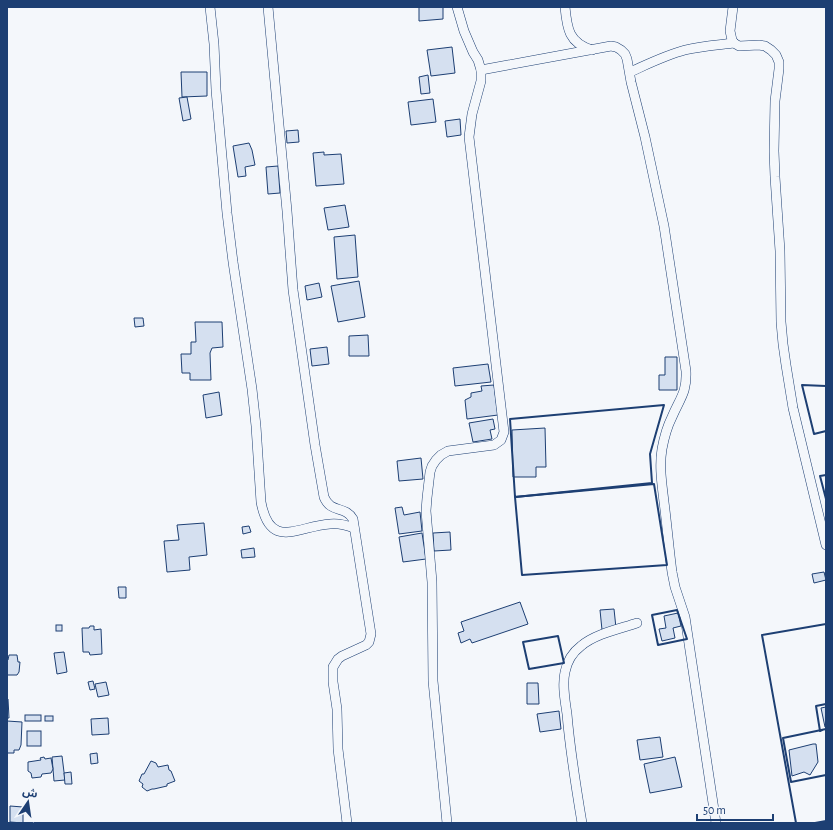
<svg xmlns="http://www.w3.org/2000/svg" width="833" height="830" font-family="'Alegreya Sans','Noto Sans Arabic',sans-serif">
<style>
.building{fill:#d5e0f0;stroke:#1d3f73}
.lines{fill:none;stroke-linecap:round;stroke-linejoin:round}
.street-casing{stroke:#1d3f73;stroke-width:10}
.street{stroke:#f4f7fb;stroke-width:9}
.wall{stroke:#1d3f73;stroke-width:2}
</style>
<rect width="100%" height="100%" fill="#f4f7fb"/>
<g class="building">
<path d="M419 7H443V19L419 21Z"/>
<path d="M452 47 455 73 431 76 427 50Z"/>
<path d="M181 72H207V96L182 97Z"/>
<path d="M428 75 430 93 421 94 419 77Z"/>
<path d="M187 97 191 119 183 121 179 98Z"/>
<path d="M433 99 436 122 411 125 408 102Z"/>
<path d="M460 119 461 135 447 137 445 121Z"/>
<path d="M298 130 299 142 287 143 286 131Z"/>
<path d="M249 143 252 150 255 165 245 167 246 176 238 177 233 146Z"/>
<path d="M324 152V155L341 154 344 184 316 186 313 153Z"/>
<path d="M278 166 280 193 268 194 266 167Z"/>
<path d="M345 205 349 227 328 230 324 208Z"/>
<path d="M355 235 358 277 337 279 334 237Z"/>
<path d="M359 281 365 317 338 322 331 286Z"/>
<path d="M319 283 322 297 307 300 305 286Z"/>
<path d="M134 318H143L144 326 135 327Z"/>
<path d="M195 322H222L223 347 212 348 210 353 211 380H190V373H182L181 354H191V342H196Z"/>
<path d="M368 335 369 356H349V336Z"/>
<path d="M327 347 329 364 312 366 310 349Z"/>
<path d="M665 357H677V390H659V375H665Z"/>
<path d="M488 364 491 382 455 386 453 368Z"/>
<path d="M494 385 498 415 467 419 465 400 471 397V393L482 391 481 386Z"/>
<path d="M219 392 222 415 206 418 203 395Z"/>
<path d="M493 419 495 429 490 430 492 439 473 442 469 423Z"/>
<path d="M545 428 546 467H536V477H513L512 430Z"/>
<path d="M421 458 423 479 399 481 397 461Z"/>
<path d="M402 507 404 515 420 512 422 531 399 534 395 508Z"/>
<path d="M204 523 207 555 189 557 190 570 167 572 164 541 179 540 177 525Z"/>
<path d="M249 526 251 532 243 534 242 527Z"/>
<path d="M450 532 451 550 434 551 433 533Z"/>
<path d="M422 533 426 559 403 562 399 537Z"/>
<path d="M254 548 255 557 242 558 241 550Z"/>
<path d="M824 572 826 580 814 583 812 574Z"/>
<path d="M118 587H126V598H119Z"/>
<path d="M520 602 528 624 472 643 470 639 461 643 458 633 464 631 461 622Z"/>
<path d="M614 609 616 628 602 630 600 610Z"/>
<path d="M678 613 681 626 673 628 675 638 662 641 659 629 666 628 664 616Z"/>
<rect x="56" y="625" width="6" height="6"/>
<path d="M90 626H94V630L101 629 102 654 90 655 89 652H83L82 628H89Z"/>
<path d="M64 652 67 672 57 674 54 653Z"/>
<path d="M9 655H17L18 662H20L19 672 17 675H7V660H8Z"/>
<path d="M93 681 95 689 90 690 88 682Z"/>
<path d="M106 682 109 695 98 697 95 684Z"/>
<path d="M527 683H538L539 704H527Z"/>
<path d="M7 699H8L9 718H7Z"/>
<path d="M826 707V727H825L821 708Z"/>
<path d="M559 711 561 729 540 732 537 714Z"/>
<rect x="25" y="715" width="16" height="6"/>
<rect x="45" y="716" width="8" height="5"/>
<path d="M108 718 109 734 92 735 91 719Z"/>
<path d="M7 721 22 722 21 745 19 750H14V753H7Z"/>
<rect x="27" y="731" width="14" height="15"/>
<path d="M660 737 663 757 640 760 637 740Z"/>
<path d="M813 744H816L818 762 810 775 804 772 792 776 789 750Z"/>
<path d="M97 753 98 763 91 764 90 754Z"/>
<path d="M62 756 65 780 54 781 52 757Z"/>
<path d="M44 757 45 759 51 758 53 769 51 773 42 774 41 777 32 778 31 773 28 771V762L41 760 40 758Z"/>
<path d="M675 757 682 787 650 793 644 764Z"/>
<path d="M151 761 156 763 158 767 168 765 169 770 171 771 175 781 167 784V786L154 789H152L147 791 142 787 143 784 139 781 142 774H144Z"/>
<path d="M71 772 72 784H65L64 773Z"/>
<path d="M10 806 23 807V823L10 822Z"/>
</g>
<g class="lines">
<defs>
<g id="street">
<path d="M210 7 214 44 216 90 227 213 233 262 252 389 256 426 261 502C270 551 298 526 330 524 339 523 346 525 354 528"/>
<path d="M268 7 287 211 293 290 315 445 324 497C331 514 345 505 353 519L371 634 369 642 366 645 342 656 338 659 333 667V682L337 709 338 749 347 823"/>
<path d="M565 7C567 29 569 43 592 50"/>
<path d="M733 7 730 31 732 40 734 43 739 46 759 45 765 46 771 50 776 55 779 62V69L775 101 774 151 775 177 780 251 781 322 783 344 786 365 793 408 826 545"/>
<path d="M481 70 611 46 616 47 621 50 625 54 627 59 631 82 645 137 664 226 686 371C687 393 680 398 672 417 667 427 664 438 662 449 659 467 662 484 664 502 667 525 669 549 672 572L675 587 685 617 716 823"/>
<path d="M630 72C648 64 666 55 685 50 701 46 718 45 734 43"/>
<path d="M447 823 433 681 432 582 426 511 427 498 430 472 432 466 436 460 441 455 448 451 494 445 501 440 504 432 469 137 472 114 481 81V70L478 60 473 52 464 31 457 7"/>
<path d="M582 823C576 787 570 751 567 714 565 700 562 685 565 672 567 662 573 652 581 646 595 634 619 629 637 623"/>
</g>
</defs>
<use href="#street" class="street-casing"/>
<use href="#street" class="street"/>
<g class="wall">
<path d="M826 386 802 385 814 434 826 431"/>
<path d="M664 405 650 454 652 483 515 497 510 419Z"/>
<path d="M826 475 820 476 826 499"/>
<path d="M654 484 667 565 522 575 515 497Z"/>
<path d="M677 610 687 639 658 645 652 615Z"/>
<path d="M558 636 564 663 529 669 523 642Z"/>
<path d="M826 729 783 738 791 782 826 775"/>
<path d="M822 730 820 731 816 706 826 704"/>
<path d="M796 823 762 635 826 624"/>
<path d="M815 823 826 821"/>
</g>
</g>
<rect width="833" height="830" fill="none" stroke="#1d3f73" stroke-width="16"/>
<g transform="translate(28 802) rotate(13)" stroke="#f4f7fb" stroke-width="3" paint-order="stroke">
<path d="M0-3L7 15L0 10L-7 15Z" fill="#1d3f73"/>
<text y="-6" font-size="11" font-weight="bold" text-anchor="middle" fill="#1d3f73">ش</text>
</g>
<path d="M697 814v6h76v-6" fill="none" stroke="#1d3f73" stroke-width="2"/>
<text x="703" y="814" font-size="12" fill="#1d3f73" stroke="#f4f7fb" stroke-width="3" paint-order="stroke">50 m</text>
</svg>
